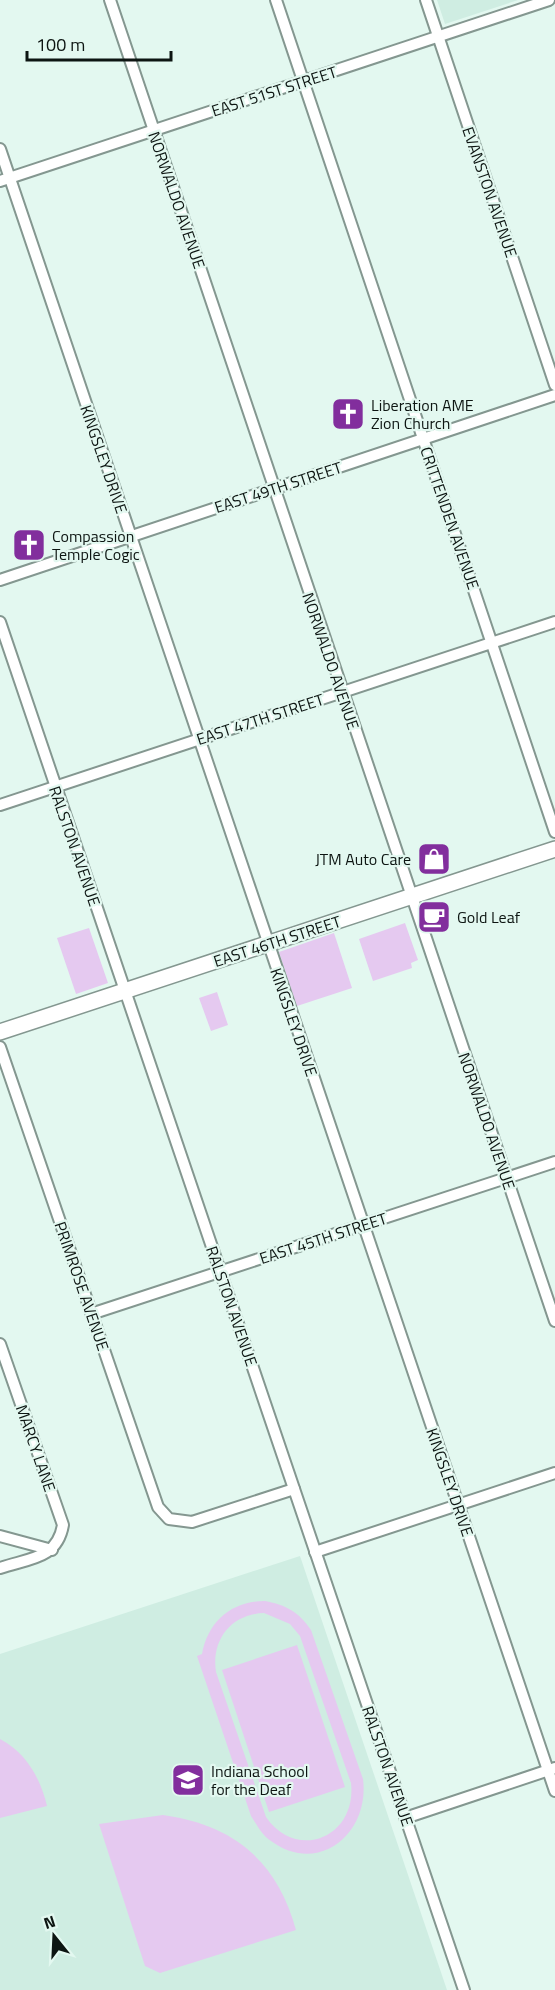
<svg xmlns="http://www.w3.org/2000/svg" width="555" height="1990" font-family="'Titillium Web',sans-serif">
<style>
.built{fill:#cfede2}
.green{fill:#e5c9f0;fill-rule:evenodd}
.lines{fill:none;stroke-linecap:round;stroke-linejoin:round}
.minor-casing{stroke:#849790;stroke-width:14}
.secondary-casing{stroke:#849790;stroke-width:18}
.minor{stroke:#fff;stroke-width:10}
.secondary{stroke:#fff;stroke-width:15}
.labels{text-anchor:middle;stroke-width:4.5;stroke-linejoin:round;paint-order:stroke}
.street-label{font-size:16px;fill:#0d1512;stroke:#e3f8f0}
.poi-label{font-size:16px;fill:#0d1512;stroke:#e3f8f0;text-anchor:start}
</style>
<rect width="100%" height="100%" fill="#e3f8f0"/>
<g class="built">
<path d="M437 0H518L445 24Z"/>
<path d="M300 1556 447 1990H0V1654Z"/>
</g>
<g class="green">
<path d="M405 923 418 960 411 963 412 968 373 981 359 939Z"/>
<path d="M89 928 108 983 76 994 57 938Z"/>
<path d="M334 933 352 988 297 1006 279 952Z"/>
<path d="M217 992 228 1025 211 1031 199 998Z"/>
<path d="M265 1601C286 1605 299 1612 311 1630L363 1779C370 1833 319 1876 271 1841 262 1835 257 1825 251 1816L197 1656 202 1654C208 1621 232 1601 265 1601ZM264 1613 290 1624 300 1636 351 1783C357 1837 297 1862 266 1817L216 1672C211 1640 231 1614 264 1613Z"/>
<path d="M297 1645 345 1787 269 1812 222 1670Z"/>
<path d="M0 1739C26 1753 40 1777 47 1806L0 1818Z"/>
<path d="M163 1815C234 1825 277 1861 296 1930L160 1973 145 1966 99 1824Z"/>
</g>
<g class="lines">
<defs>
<g id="minor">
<path d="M110 0 555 1321"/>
<path d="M276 0 555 832"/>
<path d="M426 0 555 385"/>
<path d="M0 149 555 1791"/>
<path d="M0 181 549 0"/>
<path d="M0 580 555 395"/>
<path d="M0 622 464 1990"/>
<path d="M0 805 555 622"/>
<path d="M0 1047 158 1507 169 1519 192 1522 294 1489"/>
<path d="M91 1314 555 1162"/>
<path d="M0 1344 63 1525C57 1559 30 1558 0 1568"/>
<path d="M0 1536 52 1550"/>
<path d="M315 1552 555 1473"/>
<path d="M405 1818 555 1768"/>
</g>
<path id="secondary" d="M0 1032 555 849"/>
</defs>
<use href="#minor" class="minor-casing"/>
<use href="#secondary" class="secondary-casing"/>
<use href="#minor" class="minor"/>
<use href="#secondary" class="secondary"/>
</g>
<defs>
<symbol id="church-square" viewBox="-11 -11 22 22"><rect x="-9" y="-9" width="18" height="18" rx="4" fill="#822e9d" stroke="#e3f8f0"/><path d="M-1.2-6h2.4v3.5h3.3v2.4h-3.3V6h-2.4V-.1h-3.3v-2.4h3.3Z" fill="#fff"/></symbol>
<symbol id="shop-square" viewBox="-11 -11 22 22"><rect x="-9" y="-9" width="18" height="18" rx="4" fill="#822e9d" stroke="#e3f8f0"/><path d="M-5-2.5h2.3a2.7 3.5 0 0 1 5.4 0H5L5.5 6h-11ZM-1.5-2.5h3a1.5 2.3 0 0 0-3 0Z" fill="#fff"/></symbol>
<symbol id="cafe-square" viewBox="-11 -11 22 22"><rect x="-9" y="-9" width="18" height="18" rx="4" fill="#822e9d" stroke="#e3f8f0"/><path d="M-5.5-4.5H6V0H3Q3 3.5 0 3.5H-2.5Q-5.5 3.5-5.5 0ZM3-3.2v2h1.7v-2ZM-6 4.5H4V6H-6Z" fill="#fff"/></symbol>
<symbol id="school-square" viewBox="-11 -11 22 22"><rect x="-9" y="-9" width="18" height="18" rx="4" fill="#822e9d" stroke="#e3f8f0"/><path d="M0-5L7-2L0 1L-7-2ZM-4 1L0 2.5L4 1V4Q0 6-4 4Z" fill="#fff"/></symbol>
</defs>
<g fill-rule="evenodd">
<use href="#church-square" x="329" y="395" width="38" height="38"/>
<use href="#church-square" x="10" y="526" width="38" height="38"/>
<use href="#shop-square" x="415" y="840" width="38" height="38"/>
<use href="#cafe-square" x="415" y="898" width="38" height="38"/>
<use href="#school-square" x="169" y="1761" width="38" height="38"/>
</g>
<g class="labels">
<g class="street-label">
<text transform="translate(274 91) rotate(-18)" y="6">EAST 51ST STREET</text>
<text transform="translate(490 192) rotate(71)" y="6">EVANSTON AVENUE</text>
<text transform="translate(177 200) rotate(71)" y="6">NORWALDO AVENUE</text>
<text transform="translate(104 459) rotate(71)" y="6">KINGSLEY DRIVE</text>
<text transform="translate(278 487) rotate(-18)" y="6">EAST 49TH STREET</text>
<text transform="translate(450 518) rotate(71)" y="6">CRITTENDEN AVENUE</text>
<text transform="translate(331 661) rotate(71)" y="6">NORWALDO AVENUE</text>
<text transform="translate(260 719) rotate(-18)" y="6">EAST 47TH STREET</text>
<text transform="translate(75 846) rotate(71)" y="6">RALSTON AVENUE</text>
<text transform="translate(277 941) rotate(-18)" y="6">EAST 46TH STREET</text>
<text transform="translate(294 1022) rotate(71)" y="6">KINGSLEY DRIVE</text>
<text transform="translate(487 1121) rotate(71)" y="6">NORWALDO AVENUE</text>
<text transform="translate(323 1238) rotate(-18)" y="6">EAST 45TH STREET</text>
<text transform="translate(82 1286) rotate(71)" y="6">PRIMROSE AVENUE</text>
<text transform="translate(232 1306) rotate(71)" y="6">RALSTON AVENUE</text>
<text transform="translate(36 1448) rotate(71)" y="6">MARCY LANE</text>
<text transform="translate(450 1482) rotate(71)" y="6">KINGSLEY DRIVE</text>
<text transform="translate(388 1766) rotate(71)" y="6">RALSTON AVENUE</text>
</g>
<g class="poi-label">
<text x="371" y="411">Liberation AME<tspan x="371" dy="18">Zion Church</tspan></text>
<text x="52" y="542">Compassion<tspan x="52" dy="18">Temple Cogic</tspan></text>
<text x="411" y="865" text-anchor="end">JTM Auto Care</text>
<text x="457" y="923">Gold Leaf</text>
<text x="211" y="1777">Indiana School<tspan x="211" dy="18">for the Deaf</tspan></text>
</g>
</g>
<g transform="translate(54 1936) rotate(342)" stroke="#e3f8f0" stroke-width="4.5" paint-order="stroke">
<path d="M0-4.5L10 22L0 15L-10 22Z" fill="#0d1512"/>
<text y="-9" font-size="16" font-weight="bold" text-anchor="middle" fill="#0d1512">N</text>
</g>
<path d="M27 51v9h144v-9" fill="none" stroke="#0d1512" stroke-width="3"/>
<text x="36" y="51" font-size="18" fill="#0d1512" stroke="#e3f8f0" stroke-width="4.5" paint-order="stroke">100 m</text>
</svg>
